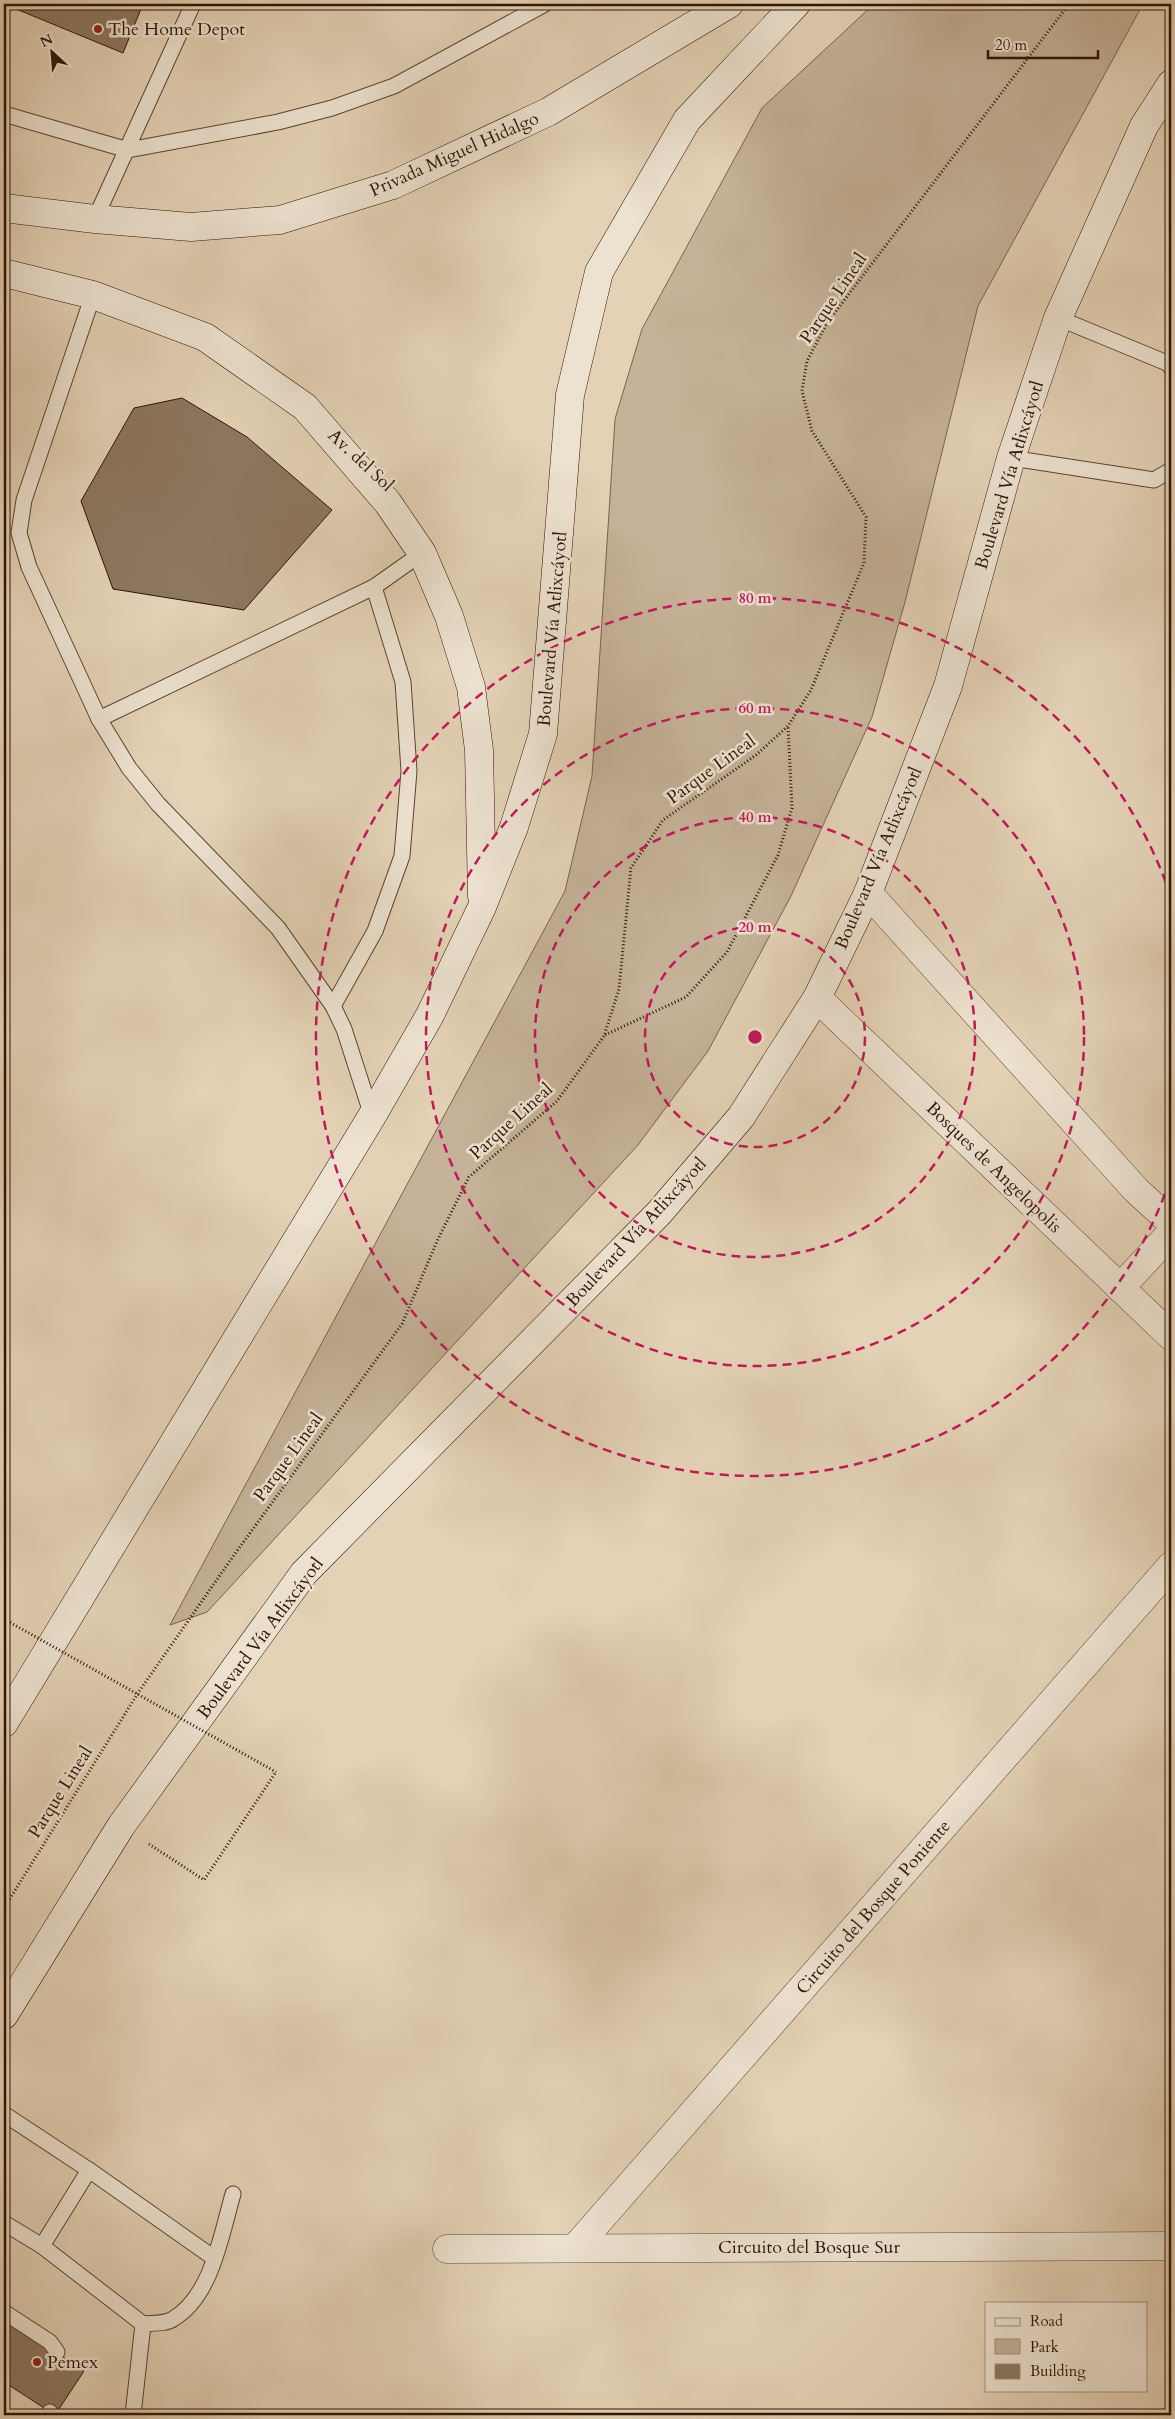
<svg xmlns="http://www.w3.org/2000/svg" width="1175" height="2419" font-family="Cardo,serif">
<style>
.green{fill:#c5b298;stroke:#7a634e}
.building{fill:#8d7761;stroke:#2e1405}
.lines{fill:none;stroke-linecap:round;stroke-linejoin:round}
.lane-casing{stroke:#5c4431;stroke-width:17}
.street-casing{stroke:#5c4431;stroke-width:29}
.secondary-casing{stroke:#2e1405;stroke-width:29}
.path{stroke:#2e1405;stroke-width:3;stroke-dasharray:1 2.5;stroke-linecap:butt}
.lane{stroke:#ede2d0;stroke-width:15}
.street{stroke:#ede2d0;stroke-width:28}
.secondary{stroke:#ede2d0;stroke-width:28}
.path-bridge{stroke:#2e1405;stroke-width:3;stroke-dasharray:1 2.5;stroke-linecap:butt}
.ring{fill:none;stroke:#c2185b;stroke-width:2.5;stroke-dasharray:9 6}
.poi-dot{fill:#8f2418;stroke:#ede2d0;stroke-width:2}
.labels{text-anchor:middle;stroke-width:5;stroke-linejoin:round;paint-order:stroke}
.poi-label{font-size:18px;fill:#2e1405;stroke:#ede2d0;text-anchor:start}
.street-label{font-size:18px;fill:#2e1405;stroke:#ede2d0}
.centre{fill:#c2185b;stroke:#ede2d0;stroke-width:2.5}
.ring-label{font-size:15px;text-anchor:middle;font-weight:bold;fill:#c2185b;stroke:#ede2d0;stroke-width:5;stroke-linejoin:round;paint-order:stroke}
</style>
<rect width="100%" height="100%" fill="#e4d2b6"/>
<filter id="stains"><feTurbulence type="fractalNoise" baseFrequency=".004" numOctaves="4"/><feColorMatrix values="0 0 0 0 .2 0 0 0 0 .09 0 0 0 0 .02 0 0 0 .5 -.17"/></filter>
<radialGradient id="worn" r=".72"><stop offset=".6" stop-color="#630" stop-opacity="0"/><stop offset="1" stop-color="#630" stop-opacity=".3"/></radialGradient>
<path class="green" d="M874 4H1143L978 306 905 602 872 717 791 896 708 1051 638 1145 207 1612 170 1625 565 891 592 776 615 419 642 329 762 108Z"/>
<g class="building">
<path d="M4 4H143L123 53Z"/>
<path d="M182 398 247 437 332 510 244 610 113 589 81 501 134 408Z"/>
<path d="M4 2317 84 2371 55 2415 4 2382Z"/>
</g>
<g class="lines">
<defs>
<g id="lane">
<path d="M4 114 128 150 278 122 332 108 394 86 545 4"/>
<path d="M95 219 193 4"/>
<path d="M93 295 24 500 19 533 29 567 99 719 129 768 158 804 278 928 333 1006 344 1029 372 1116"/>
<path d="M1058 318 1167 363 1171 367"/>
<path d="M1011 458 1154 480 1171 470"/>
<path d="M99 719 374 587 422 553"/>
<path d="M333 1006 375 931 402 856 409 771 403 682 374 587"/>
<path d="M4 2114 89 2170 214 2258"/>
<path d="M4 2223 42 2246 143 2324C151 2323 166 2324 173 2319 212 2296 221 2235 233 2194"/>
<path d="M42 2246 89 2170"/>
<path d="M4 2312 50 2342 57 2352"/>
<path d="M49 2415 50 2412"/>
<path d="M133 2415 143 2324"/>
</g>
<g id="street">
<path d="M868 893 1136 1190 1171 1222"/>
<path d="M817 998 1171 1336"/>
<path d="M1120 1288 1171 1233"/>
<path d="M575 2248 1171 1566"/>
<path d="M447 2249 1171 2246"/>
</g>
<g id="secondary">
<path d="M4 208 95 219 191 227 280 220 393 185 548 112 729 4"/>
<path d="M4 273 93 295 205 337 305 407 388 503 422 553 449 616 471 687 479 750 482 896"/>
<path d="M4 1723 372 1116 430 1015 482 907 514 827 543 734 570 395 599 272 687 120 796 4"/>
<path d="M4 2015 121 1826 304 1573 659 1213 741 1117 817 998 868 893 948 686 1011 458 1058 318 1144 126 1171 84"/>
</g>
</defs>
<use href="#lane" class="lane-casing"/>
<use href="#street" class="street-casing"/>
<use href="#secondary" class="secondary-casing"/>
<g class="path">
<path d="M605 1035 686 997 727 952 778 855 792 808 788 726"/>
<path d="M149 1844 204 1880 276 1772"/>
<path d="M4 1908 138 1693 234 1555 402 1324 438 1239 469 1177 557 1101 604 1036 619 989 631 868 663 820 756 755 788 726 811 690 864 563 866 517 812 431 802 391 807 361 827 323 1069 4"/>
</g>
<use href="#lane" class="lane"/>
<use href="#street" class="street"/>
<use href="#secondary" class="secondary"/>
<path class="path-bridge" d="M4 1619 276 1772"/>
</g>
<g class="ring">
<circle cx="755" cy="1037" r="110"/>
<circle cx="755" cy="1037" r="220"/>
<circle cx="755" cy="1037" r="329"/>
<path d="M1170 1180A439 439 0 1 1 1170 894"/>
</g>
<g class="poi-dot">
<circle cx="98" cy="29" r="5"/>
<circle cx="37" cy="2362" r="5"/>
</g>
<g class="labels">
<g class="poi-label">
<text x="108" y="35">The Home Depot</text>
<text x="47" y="2368">Pemex</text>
</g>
<g class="street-label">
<text transform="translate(454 154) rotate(-24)" y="6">Privada Miguel Hidalgo</text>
<text transform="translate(833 298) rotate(-56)" y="6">Parque Lineal</text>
<text transform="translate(361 460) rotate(43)" y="6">Av. del Sol</text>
<text transform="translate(1009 475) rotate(-73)" y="6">Boulevard Vía Atlixcáyotl</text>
<text transform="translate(552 629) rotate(-85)" y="6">Boulevard Vía Atlixcáyotl</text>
<text transform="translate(711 769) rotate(-36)" y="6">Parque Lineal</text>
<text transform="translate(878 858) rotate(-67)" y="6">Boulevard Vía Atlixcáyotl</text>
<text transform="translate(511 1121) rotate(-42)" y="6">Parque Lineal</text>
<text transform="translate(994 1167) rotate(44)" y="6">Bosques de Angelopolis</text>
<text transform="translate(636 1232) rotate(-47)" y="6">Boulevard Vía Atlixcáyotl</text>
<text transform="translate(288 1457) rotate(-54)" y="6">Parque Lineal</text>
<text transform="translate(260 1638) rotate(-53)" y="6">Boulevard Vía Atlixcáyotl</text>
<text transform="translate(60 1792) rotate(-58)" y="6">Parque Lineal</text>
<text transform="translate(873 1907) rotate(-49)" y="6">Circuito del Bosque Poniente</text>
<text x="809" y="2253">Circuito del Bosque Sur</text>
</g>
</g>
<circle cx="755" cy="1037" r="8" class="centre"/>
<g class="ring-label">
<text x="755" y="603">80 m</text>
<text x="755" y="713">60 m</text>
<text x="755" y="822">40 m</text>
<text x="755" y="932">20 m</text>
</g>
<rect width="1175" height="2419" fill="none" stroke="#e4d2b6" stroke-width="20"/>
<rect x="5" y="5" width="1165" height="2409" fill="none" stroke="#2e1405" stroke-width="2.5"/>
<rect x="10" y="10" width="1155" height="2399" fill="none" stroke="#2e1405"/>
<rect x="985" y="2302" width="162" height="90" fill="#ede2d0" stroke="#a1907f"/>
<rect x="995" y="2318" width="25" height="8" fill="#ede2d0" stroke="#a1907f"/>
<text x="1030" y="2326" font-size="15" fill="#2e1405">Road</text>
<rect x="995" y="2339" width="25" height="15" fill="#c5b298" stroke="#a1907f"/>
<text x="1030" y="2352" font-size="15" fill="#2e1405">Park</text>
<rect x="995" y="2364" width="25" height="15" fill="#8d7761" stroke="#a1907f"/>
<text x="1030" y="2376" font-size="15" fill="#2e1405">Building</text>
<g transform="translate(52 52) rotate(334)" stroke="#ede2d0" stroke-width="4" paint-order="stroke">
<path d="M0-4L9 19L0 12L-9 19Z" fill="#2e1405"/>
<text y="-8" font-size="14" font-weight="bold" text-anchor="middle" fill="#2e1405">N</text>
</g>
<path d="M988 50v8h110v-8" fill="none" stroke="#2e1405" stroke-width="2.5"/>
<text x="995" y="50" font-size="15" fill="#2e1405" stroke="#ede2d0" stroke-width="4" paint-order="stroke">20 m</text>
<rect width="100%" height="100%" filter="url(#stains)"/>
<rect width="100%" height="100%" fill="url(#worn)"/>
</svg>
